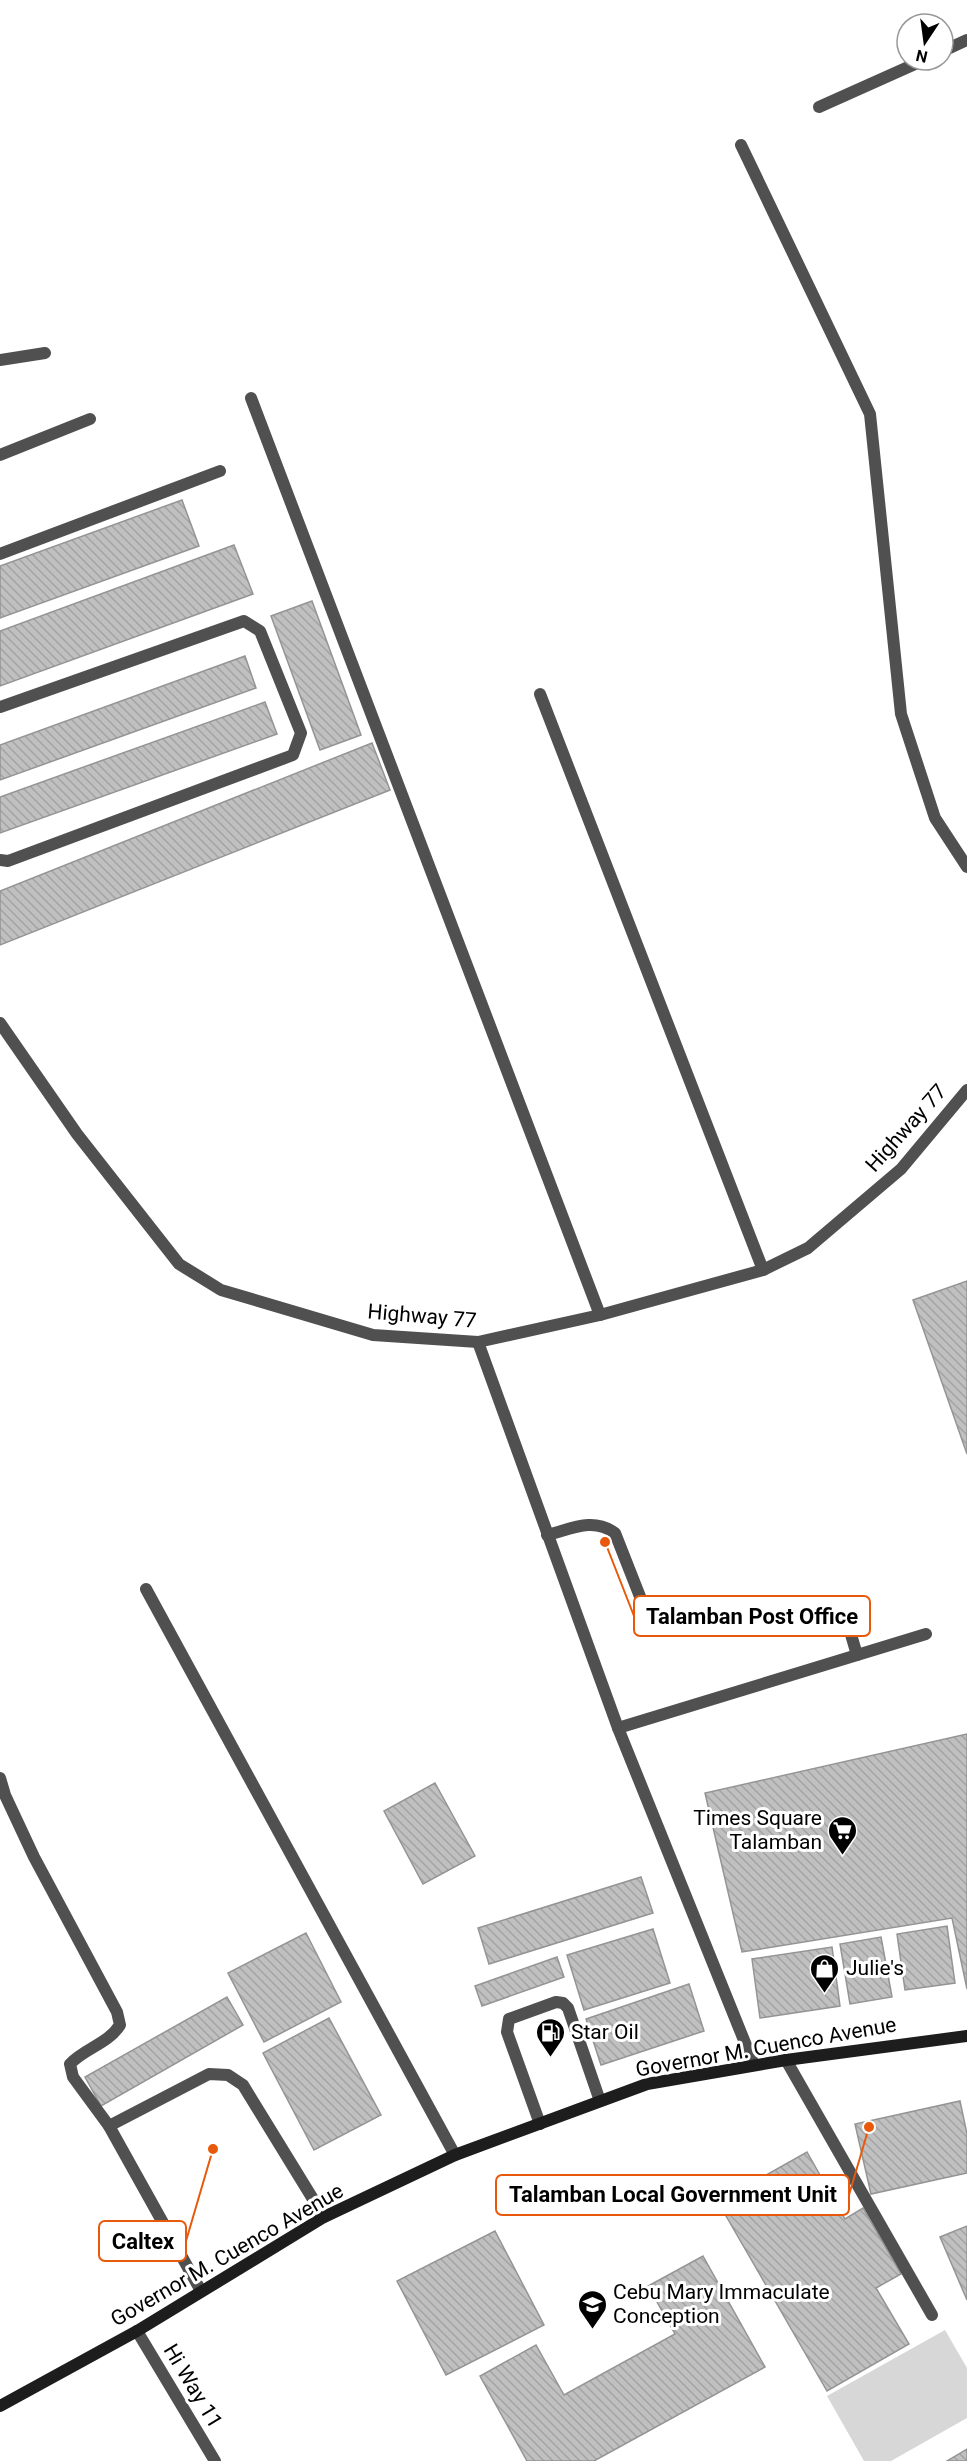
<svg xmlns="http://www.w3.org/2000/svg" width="967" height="2461" font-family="Roboto,sans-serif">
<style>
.green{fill:#d7d7d7}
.building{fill:url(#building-back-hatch);stroke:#949494;stroke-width:1.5}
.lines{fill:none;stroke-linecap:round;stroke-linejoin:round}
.lane{stroke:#505050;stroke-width:12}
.street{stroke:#505050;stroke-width:12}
.secondary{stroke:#1d1d1d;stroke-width:12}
.labels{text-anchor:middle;stroke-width:6;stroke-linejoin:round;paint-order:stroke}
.street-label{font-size:21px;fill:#000;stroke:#fff}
.poi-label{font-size:21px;fill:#000;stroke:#fff;text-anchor:start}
.leader{fill:none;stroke:#e8590c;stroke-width:2}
.callout-dot{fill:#e8590c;stroke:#fff;stroke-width:2}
.callout{fill:#fff;stroke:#e8590c;stroke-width:2}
.callout-label{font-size:22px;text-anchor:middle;font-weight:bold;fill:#000}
</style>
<defs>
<pattern id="building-back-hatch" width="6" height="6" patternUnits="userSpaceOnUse" patternTransform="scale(1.5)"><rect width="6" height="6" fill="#c0c0c0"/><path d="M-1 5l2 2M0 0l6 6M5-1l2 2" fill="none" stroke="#a3a3a3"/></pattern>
</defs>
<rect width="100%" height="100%" fill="#fff"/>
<path class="green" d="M945 2330 967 2368V2418L891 2461H864L827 2396Z"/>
<g class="building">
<path d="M182 500 199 546 0 618V566Z"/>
<path d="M234 545 253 594 0 686V631Z"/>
<path d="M312 601 361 735 320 750 271 616Z"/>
<path d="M245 656 256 688 0 780V745Z"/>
<path d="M265 702 277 734 0 833V797Z"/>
<path d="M372 743 390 790 0 945V891Z"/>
<path d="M967 1281V1454L913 1300Z"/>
<path d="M967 1734V1989L952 1918 742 1952 705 1793Z"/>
<path d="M435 1783 475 1856 423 1884 384 1811Z"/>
<path d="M641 1877 653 1913 489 1964 478 1928Z"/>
<path d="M947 1926 955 1983 905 1990 897 1934Z"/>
<path d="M653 1929 670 1983 584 2010 567 1955Z"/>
<path d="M306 1933 341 2002 264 2042 228 1973Z"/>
<path d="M881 1937 892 1997 850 2004 840 1944Z"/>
<path d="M832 1947 840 2006 760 2018 752 1959Z"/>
<path d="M557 1957 564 1977 482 2006 475 1986Z"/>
<path d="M689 1984 704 2031 601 2065 586 2019Z"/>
<path d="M227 1997 243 2025 101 2106 85 2077Z"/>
<path d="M329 2018 381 2115 314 2150 263 2053Z"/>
<path d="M960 2101 967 2134V2173L871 2194 855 2124Z"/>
<path d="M807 2152 845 2219 863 2208 901 2274 876 2288 909 2344 827 2391 718 2202Z"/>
<path d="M967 2226V2300L940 2237Z"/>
<path d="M495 2231 544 2325 446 2375 397 2281Z"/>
<path d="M703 2256 765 2367 594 2461H527L480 2376 536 2345 564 2395 675 2334 648 2286Z"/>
<path d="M967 2449V2461H947Z"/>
</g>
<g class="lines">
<g class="lane">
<path d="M547 1535C571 1529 593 1517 615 1533L650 1622"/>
<path d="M843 1607 857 1655"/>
<path d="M618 1728 926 1634"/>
<path d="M0 1778 5 1795 34 1857 117 2012 120 2025C108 2044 85 2048 70 2064L73 2077 109 2126 201 2291"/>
<path d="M786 2060 932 2315"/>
<path d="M540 2124 507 2032 509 2019 556 2002 563 2003 568 2008 600 2101"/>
<path d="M109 2126 209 2074 228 2075 243 2085 324 2217"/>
</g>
<g class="street">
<path d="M943 51 967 40"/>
<path d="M819 107 924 60"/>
<path d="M741 145 870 414 901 714 935 818 967 867"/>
<path d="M0 360 45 353"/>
<path d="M251 398 600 1315"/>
<path d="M0 455 90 419"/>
<path d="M0 554 220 471"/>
<path d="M540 694 763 1270"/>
<path d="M0 707 244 621 260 631 301 733 293 755 8 861 0 860"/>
<path d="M0 1023 77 1134 179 1264 221 1290 373 1335 478 1342 600 1315 763 1270 808 1248 901 1169 967 1090"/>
<path d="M478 1342 618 1728 754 2065"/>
<path d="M146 1589 455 2155"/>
<path d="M137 2331 215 2461"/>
</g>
<path class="secondary" d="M0 2406 137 2331 324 2217 455 2155 647 2084 786 2060 967 2036"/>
</g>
<defs>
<symbol id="supermarket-pin" viewBox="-11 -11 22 30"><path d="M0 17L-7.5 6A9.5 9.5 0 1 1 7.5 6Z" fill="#000" stroke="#fff"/><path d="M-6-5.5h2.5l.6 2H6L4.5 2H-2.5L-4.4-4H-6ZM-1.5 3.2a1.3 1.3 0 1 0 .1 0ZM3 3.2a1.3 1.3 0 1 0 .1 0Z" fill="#fff"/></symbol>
<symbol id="shop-pin" viewBox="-11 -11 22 30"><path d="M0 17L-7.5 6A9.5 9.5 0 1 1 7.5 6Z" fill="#000" stroke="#fff"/><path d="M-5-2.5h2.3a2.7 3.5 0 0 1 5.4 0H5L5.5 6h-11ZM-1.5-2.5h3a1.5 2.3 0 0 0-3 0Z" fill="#fff"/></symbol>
<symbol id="fuel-pin" viewBox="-11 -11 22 30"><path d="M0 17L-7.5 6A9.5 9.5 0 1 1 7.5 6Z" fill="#000" stroke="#fff"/><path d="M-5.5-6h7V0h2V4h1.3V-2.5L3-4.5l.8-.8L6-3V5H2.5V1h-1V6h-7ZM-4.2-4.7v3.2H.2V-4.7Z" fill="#fff"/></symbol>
<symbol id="university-pin" viewBox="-11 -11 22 30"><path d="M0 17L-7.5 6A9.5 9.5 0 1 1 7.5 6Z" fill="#000" stroke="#fff"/><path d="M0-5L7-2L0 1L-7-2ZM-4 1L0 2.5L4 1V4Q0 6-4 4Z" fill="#fff"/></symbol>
</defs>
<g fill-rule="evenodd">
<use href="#supermarket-pin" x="826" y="1814" width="33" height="45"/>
<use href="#shop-pin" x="808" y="1952" width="33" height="45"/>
<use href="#fuel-pin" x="534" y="2016" width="33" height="45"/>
<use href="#university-pin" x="576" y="2288" width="33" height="45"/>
</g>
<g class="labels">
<g class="street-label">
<text transform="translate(906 1128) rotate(-48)" y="7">Highway 77</text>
<text transform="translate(422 1316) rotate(5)" y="7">Highway 77</text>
<text transform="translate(766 2047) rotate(-10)" y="7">Governor M. Cuenco Avenue</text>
<text transform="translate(227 2255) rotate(-30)" y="7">Governor M. Cuenco Avenue</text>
<text transform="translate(193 2386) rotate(59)" y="7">Hi Way 11</text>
</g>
<g class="poi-label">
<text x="822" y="1825" text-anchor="end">Times Square<tspan x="822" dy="24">Talamban</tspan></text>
<text x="846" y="1975">Julie's</text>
<text x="571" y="2039">Star Oil</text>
<text x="613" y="2299">Cebu Mary Immaculate<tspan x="613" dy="24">Conception</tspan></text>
</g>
</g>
<path class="leader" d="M605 1542L634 1616M869 2127L849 2195M213 2149L186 2241"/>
<g class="callout-dot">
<circle cx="605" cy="1542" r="6"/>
<circle cx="869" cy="2127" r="6"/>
<circle cx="213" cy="2149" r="6"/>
</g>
<g class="callout">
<rect x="634" y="1596" width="236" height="40" rx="6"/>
<rect x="496" y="2175" width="353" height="40" rx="6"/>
<rect x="99" y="2221" width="87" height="40" rx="6"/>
</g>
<g class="callout-label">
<text x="752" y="1624">Talamban Post Office</text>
<text x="673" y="2202">Talamban Local Government Unit</text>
<text x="143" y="2249">Caltex</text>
</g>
<g transform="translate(925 42) rotate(193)"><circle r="28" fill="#ffffff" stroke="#999999" stroke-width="1.5"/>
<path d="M0-4.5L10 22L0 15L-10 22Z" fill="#000000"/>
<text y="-9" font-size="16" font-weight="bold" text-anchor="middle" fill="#000000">N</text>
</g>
</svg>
